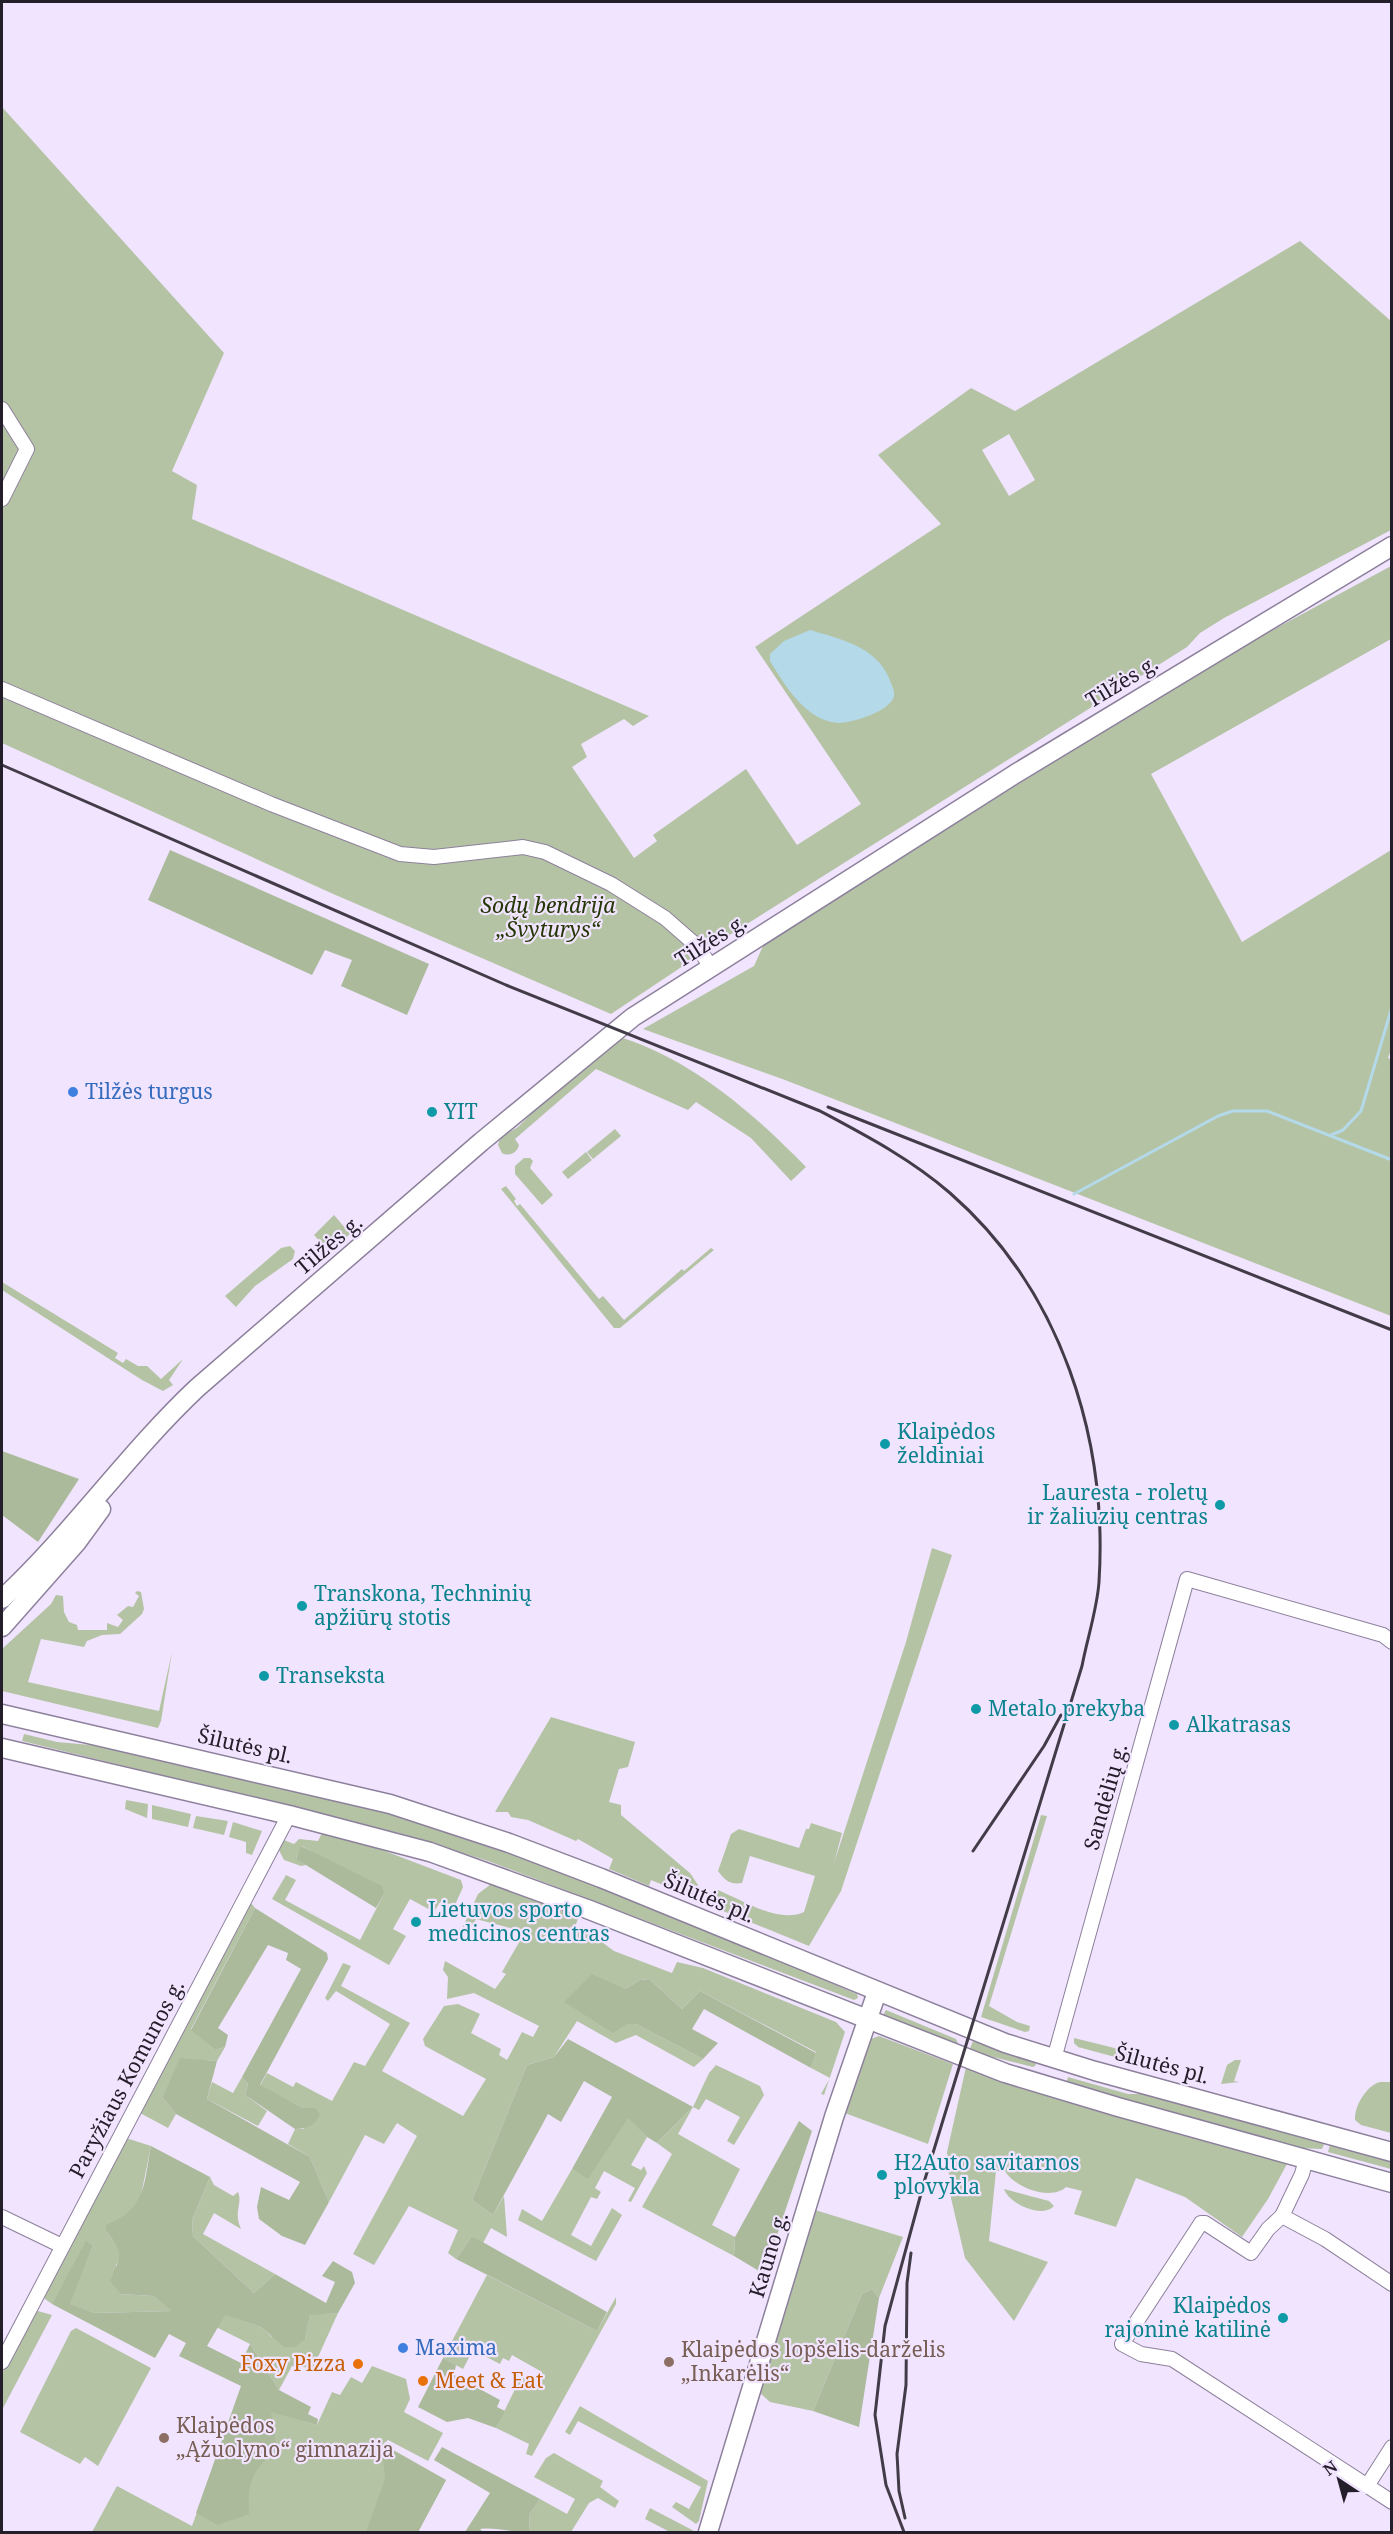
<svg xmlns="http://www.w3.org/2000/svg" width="1393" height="2534" font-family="'Noto Serif',serif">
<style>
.green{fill:#b5c3a5;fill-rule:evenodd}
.forest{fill:#abba9b}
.water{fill:#b4d9e9}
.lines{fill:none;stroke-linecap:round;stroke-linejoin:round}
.stream{stroke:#b4d9e9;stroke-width:3}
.minor-casing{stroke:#8d809c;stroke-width:16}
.major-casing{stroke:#8d809c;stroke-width:21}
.minor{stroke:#fff;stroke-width:14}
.major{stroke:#fff;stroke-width:18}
.rail{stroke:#423c49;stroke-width:3}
.shop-dot{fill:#3f7fe0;stroke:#f0e4fe;stroke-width:2}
.culture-dot{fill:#0f9aa8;stroke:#f0e4fe;stroke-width:2}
.education-dot{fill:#8d6e63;stroke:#f0e4fe;stroke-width:2}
.food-dot{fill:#e8710a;stroke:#f0e4fe;stroke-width:2}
.labels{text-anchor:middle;stroke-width:4.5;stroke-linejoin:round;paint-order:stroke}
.street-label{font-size:21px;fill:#231e29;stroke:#f0e4fe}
.park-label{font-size:21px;font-style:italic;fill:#263706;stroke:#f0e4fe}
.shop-label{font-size:21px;fill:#366cbe;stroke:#f0e4fe;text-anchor:start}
.culture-label{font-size:21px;fill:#0d838f;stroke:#f0e4fe;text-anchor:start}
.education-label{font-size:21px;fill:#785e54;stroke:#f0e4fe;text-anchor:start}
.food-label{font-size:21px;fill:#c56008;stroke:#f0e4fe;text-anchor:end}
</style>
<rect width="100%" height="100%" fill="#f0e4fe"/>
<g class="green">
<path d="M2 107 224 353 172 471 197 485 192 519 649 716 633 726 624 719 581 744 587 757 572 767 634 858 657 841 653 835 746 769 797 845 861 804 755 647 941 524 878 455 971 388 1015 411 1300 241 1391 321V530L1224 618 1200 633 1187 647 728 936 611 1014 331 893 2 743ZM1009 434 1035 480 1009 496 982 450Z"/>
<path d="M1391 566V639L1151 774 1242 942 1391 850 1392 1047 1388 1058 1392 1060 1391 1316 785 1080 643 1029 754 966 763 946 1007 791 1249 643Z"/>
<path d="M623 1038C695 1062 753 1113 806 1167L791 1181 751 1138 696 1102 688 1110 596 1069 515 1139 519 1145C517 1153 509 1157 502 1153L498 1145 500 1138 518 1127 548 1097Z"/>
<path d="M615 1129 621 1136 593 1159 587 1152Z"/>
<path d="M586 1152 592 1160 568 1179 562 1172Z"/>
<path d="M524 1158H530L533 1161 530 1168 553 1195 542 1205 515 1174V1166Z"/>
<path d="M506 1186 516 1199 514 1201 517 1206 520 1204 599 1299 603 1296 624 1320 682 1269 684 1271 711 1248 714 1250 620 1328H614L501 1189Z"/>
<path d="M334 1215 346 1229 352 1224 355 1229 335 1248H326L314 1235Z"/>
<path d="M290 1246 295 1251 293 1259 255 1286 236 1307 225 1296 281 1248Z"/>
<path d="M2 1282 118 1353 115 1358 123 1363 126 1359 138 1366H147L161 1379 183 1359 169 1380 173 1385 163 1391 142 1380 2 1290Z"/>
<path d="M932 1548 952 1555 841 1891 809 1946 711 1906 709 1902 713 1892 718 1890C742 1900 779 1924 804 1912L815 1876 750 1856 742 1883C729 1885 725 1880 718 1871L731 1834 739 1829 799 1848 806 1829H809L811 1823 842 1833 834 1863 906 1642Z"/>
<path d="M137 1591 141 1592 144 1609 142 1614 120 1634 102 1635 87 1641 84 1647 41 1639 28 1682 159 1711 172 1652 161 1721 158 1728 2 1691V1649L51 1604 56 1595 63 1596 64 1612 69 1622 77 1625 78 1630H107V1623L118 1627 123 1620 117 1615 128 1606 133 1607 139 1596 135 1593Z"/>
<path d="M551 1717 635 1742 628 1767 619 1769 609 1802 621 1805V1815L690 1873 698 1885 697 1892 692 1897 651 1880 649 1886 609 1869 613 1859 578 1839 576 1841 528 1820 511 1817 508 1812H495Z"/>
<path d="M24 1734 57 1742 102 1746 406 1817 601 1885 857 1994 858 1998 854 2000 488 1861 402 1834 22 1741Z"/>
<path d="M126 1800 148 1804 147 1818 125 1809Z"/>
<path d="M152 1805 191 1814 188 1827 152 1819Z"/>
<path d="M1041 1815 1047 1816 989 2006 1017 2022 1030 2026 1029 2031 1025 2032 981 2017Z"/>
<path d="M196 1816 228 1821 224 1835 193 1828Z"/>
<path d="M233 1822 262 1831 252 1855 246 1853V1842L229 1837Z"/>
<path d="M322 1833 377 1848 461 1880 463 1887 455 1905 440 1902 434 1912 410 1899 393 1929 406 1936 389 1965 272 1899 286 1875 296 1880 285 1900 360 1940 384 1894 302 1846 296 1858 306 1865 301 1866 284 1860 279 1850 284 1840 294 1844 299 1839 318 1841Z"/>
<path d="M491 1884 579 1916 575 1927 588 1932 614 1951 672 1973 677 1962 703 1968 836 2022 845 2032 824 2095 821 2094 830 2078 811 2068 816 2052 700 1991 682 2009 649 1979 640 1980 625 1989 627 2024H636L703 2059 694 2067 636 2035 616 2043 577 2021 554 2057 527 2065 472 2200 493 2215 504 2196 507 2237 491 2228 483 2243 472 2236 456 2259 448 2253 458 2230 409 2206 374 2265 353 2254 417 2136 397 2123 384 2144 365 2135 329 2202 310 2157 288 2144 295 2129H304L303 2108 260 2086 267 2073 293 2087 296 2082 332 2101 354 2062 365 2066 390 2024 336 1991 328 2001 325 1998 343 1963 351 1966 341 1986 410 2023 382 2071 463 2116 486 2079 425 2046 423 2039 444 2006 458 2004 480 2014 471 2033 501 2049 499 2055 507 2060 522 2032 533 2037 539 2026 474 1993 447 1999 448 1977 443 1970 445 1961 495 1989 506 1974 502 1972 525 1932 476 1919 468 1934 461 1931 478 1894Z"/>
<path d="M251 1903 255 1908 191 2029 215 2050 225 2047 217 2061 180 2059 162 2097 176 2114 168 2128 140 2113Z"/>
<path d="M886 2010 956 2039 958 2043 953 2044 883 2015Z"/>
<path d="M879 2036 953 2064 928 2144 842 2112 868 2040Z"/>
<path d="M1074 2038 1143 2055V2062L1141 2064 1078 2047 1074 2043Z"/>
<path d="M973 2041 1034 2061 1036 2065 1033 2067 969 2051Z"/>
<path d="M1235 2060H1241L1234 2081 1239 2082 1221 2084 1227 2065Z"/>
<path d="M716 2065 760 2086 764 2095 734 2145 727 2141 740 2117 706 2099 699 2110 693 2107 678 2134 740 2169 712 2225 735 2237 734 2256 642 2207 672 2154 657 2143 693 2107 709 2073Z"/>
<path d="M966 2067 1057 2099 1287 2164 1268 2199 1242 2237 1185 2197 1136 2178 1116 2227 1074 2214 1082 2191 1066 2187C1051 2201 1015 2188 1005 2171H996L989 2241 1048 2262 1014 2321 965 2258 951 2198 947 2152Z"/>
<path d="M242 2077 248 2084 245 2095 267 2111 258 2126 207 2099 212 2082 233 2093Z"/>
<path d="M1068 2077 1128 2094H1150L1325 2142 1322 2149 1298 2148 1066 2084Z"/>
<path d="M1380 2082H1391V2133L1361 2125 1355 2120C1354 2106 1367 2085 1380 2082Z"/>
<path d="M628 2117 647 2137 631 2165 641 2170 644 2166 647 2173 631 2202 628 2201 635 2188 604 2171 595 2188 601 2192 597 2199 591 2197 571 2235 591 2246 612 2208 622 2215 596 2261 518 2220 522 2209 542 2221 572 2169 588 2178Z"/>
<path d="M126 2138 151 2146 140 2200 127 2215 106 2231 120 2249 122 2256 116 2265 121 2294 153 2296 173 2311 95 2313 69 2304 93 2245 87 2242 52 2304 45 2299 44 2294Z"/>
<path d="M1330 2144 1391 2160V2169L1328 2152Z"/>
<path d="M210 2177 214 2185 233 2196 238 2192C243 2204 233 2211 241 2229L214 2213 203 2234 275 2274 254 2293 193 2236 192 2220Z"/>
<path d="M1004 2189 1049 2201 1054 2206C1042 2219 1009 2204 1004 2189Z"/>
<path d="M815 2210 903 2237 879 2298 872 2289 862 2294 813 2411 770 2402 760 2393Z"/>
<path d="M487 2275 597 2331 616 2297V2304L532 2456 526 2454 529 2444 496 2428 522 2375 536 2384 542 2372 512 2355 509 2361 503 2358 500 2364 473 2350 463 2369 443 2358Z"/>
<path d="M38 2311 52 2315 2 2410V2373L33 2313Z"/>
<path d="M338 2313 313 2368 292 2366 279 2390 250 2344 216 2327 224 2314 261 2327 272 2337 305 2339 310 2314Z"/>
<path d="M76 2328 151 2368 98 2466 85 2457 80 2464 20 2432 71 2331Z"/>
<path d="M372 2366 406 2379 410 2399 404 2412 443 2433 428 2461 388 2440 383 2444 446 2480 418 2532H92L117 2486 192 2526 237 2401 317 2425 332 2392 340 2395 351 2377 362 2383Z"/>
<path d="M580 2406 708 2481 699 2521 696 2524 672 2507 676 2502 689 2509 701 2487 578 2421 570 2435 565 2432Z"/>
<path d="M554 2453 603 2481 600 2487 619 2501 615 2508 598 2498 589 2503 571 2532H530L529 2515 540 2499 567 2514 575 2499 534 2477 546 2458Z"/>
<path d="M650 2508 696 2532H670L645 2519Z"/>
</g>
<g class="forest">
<path d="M170 850 429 964 407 1015 341 986 352 960 325 950 312 975 148 900Z"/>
<path d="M2 1451 79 1479 38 1542 2 1515Z"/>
<path d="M301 1846 382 1886 384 1894 376 1908 296 1859Z"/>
<path d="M255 1908 327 1953 328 1959 260 2085 303 2108H315L320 2114C315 2125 308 2129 295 2129L245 2095 248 2084 242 2077 301 1969 286 1960 288 1953 268 1945 218 2028 228 2035 225 2047 215 2050 191 2030Z"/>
<path d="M592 1974 625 1989 640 1980 649 1979 682 2009 700 1991 816 2053 811 2068 704 2009 692 2029 718 2043 703 2059 636 2024H627L613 2033 564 2002Z"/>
<path d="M568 2039 693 2107 657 2143 647 2137 628 2118 588 2179 572 2169 612 2097 584 2081 561 2122 548 2114 493 2215 472 2200 527 2065 554 2057Z"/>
<path d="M180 2058 217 2061 207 2099 310 2157 329 2202 305 2245 282 2236 259 2219 257 2207 261 2187 289 2200 300 2182 176 2114 162 2097Z"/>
<path d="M799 2121 812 2131 764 2274 734 2256 735 2237Z"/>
<path d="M151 2146 210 2177 192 2220 193 2236 254 2293 275 2274 326 2303 335 2282 322 2276 333 2261 352 2272 355 2283 338 2313 310 2315 305 2339 295 2347H284L261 2327 225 2315 207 2346 241 2363 250 2344 279 2390 311 2407 308 2414 318 2419 317 2425 271 2412 277 2451C252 2468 247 2484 249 2514L218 2525 196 2513 241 2386 179 2356 186 2343 169 2334 155 2358 52 2304 86 2241 93 2245 70 2304 95 2313 172 2311 153 2296 121 2294 110 2281C121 2254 125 2255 106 2231V2225C146 2210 144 2183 151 2146Z"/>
<path d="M472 2236 607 2312 597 2331 456 2259Z"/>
<path d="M872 2289 879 2298 859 2427 813 2411 862 2294Z"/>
<path d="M443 2358 456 2365 454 2375 500 2400 497 2407 505 2411 496 2428 468 2418 447 2422 418 2407Z"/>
<path d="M442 2447 540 2499 529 2515 530 2532C512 2533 497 2527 480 2529L483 2532H465L490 2493 434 2460Z"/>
<path d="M390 2449 446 2480 418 2532H366L385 2479 383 2459Z"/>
</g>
<path class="water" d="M810 630C841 639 876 647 889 678 891 684 895 690 894 696 891 711 852 723 838 723 829 722 820 719 813 714 793 700 782 680 770 661V654L784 641Z"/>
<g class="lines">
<g class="stream">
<path d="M1331 1135 1343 1130 1361 1111 1392 1007"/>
<path d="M1074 1194 1218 1116 1233 1111H1267L1392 1160"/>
</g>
<defs>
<g id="minor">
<path d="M2 409 27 449 2 499"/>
<path d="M2 689 271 804 400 854 434 857 523 847 545 852 611 884 665 918 697 946 711 967"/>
<path d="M1054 2059 1187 1579 1383 1635 1392 1642"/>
<path d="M1306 2159 1302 2174 1282 2216 1325 2239 1392 2284"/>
<path d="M1282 2216 1268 2229 1251 2253 1205 2223H1201L1122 2344 1141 2354 1172 2359 1392 2502"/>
<path d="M2 2217 62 2246"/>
<path d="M2 2362 289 1815"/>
<path d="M1367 2486 1392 2447"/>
</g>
<g id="major">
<path d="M2 1599C72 1534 127 1454 197 1388L481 1142 633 1017 1015 774 1392 546"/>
<path d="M2 1627 77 1542 101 1509"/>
<path d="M2 1714 390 1804 509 1843 601 1878 1005 2043 1095 2071 1392 2152"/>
<path d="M2 1748 289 1815 430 1852 587 1909 1005 2073 1118 2107 1392 2183"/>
<path d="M708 2532 834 2117 877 1992"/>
</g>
</defs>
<use href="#minor" class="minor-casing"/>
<use href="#major" class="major-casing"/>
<use href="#minor" class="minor"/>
<use href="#major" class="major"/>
<g class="rail">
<path d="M2 765 506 985 820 1111C865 1135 911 1159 950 1193 1061 1290 1108 1438 1099 1582 1097 1610 1087 1639 1082 1666L925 2179 885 2326 875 2415 886 2485 904 2532"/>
<path d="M828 1107 1392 1330"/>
<path d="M973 1851 1044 1746 1061 1715"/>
<path d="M905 2518 899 2491 897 2454 906 2385 907 2283 911 2253"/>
</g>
</g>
<g class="shop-dot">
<circle cx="73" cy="1092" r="6"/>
<circle cx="403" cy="2348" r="6"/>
</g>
<g class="culture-dot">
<circle cx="432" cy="1112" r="6"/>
<circle cx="885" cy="1444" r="6"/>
<circle cx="1220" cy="1505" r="6"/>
<circle cx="302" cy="1606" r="6"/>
<circle cx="264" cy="1676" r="6"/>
<circle cx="976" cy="1709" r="6"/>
<circle cx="1174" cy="1725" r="6"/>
<circle cx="416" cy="1922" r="6"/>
<circle cx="882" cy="2175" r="6"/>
<circle cx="1283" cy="2318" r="6"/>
</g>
<g class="education-dot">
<circle cx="669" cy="2362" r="6"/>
<circle cx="164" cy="2438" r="6"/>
</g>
<g class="food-dot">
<circle cx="358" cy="2364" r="6"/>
<circle cx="423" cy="2381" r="6"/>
</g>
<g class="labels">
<g class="street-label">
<text transform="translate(1122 682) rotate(-31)" y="7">Tilžės g.</text>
<text transform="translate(711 941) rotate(-32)" y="7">Tilžės g.</text>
<text transform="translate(329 1245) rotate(-40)" y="7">Tilžės g.</text>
<text transform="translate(245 1746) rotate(13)" y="7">Šilutės pl.</text>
<text transform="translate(1106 1797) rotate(-74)" y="7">Sandėlių g.</text>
<text transform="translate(709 1898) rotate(23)" y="7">Šilutės pl.</text>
<text transform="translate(1162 2065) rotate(15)" y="7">Šilutės pl.</text>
<text transform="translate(127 2079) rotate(-62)" y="7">Paryžiaus Komunos g.</text>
<text transform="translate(769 2255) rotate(-73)" y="7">Kauno g.</text>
</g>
<g class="park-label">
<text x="548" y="913">Sodų bendrija<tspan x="548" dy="24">„Švyturys“</tspan></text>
</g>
<g class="shop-label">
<text x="85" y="1099">Tilžės turgus</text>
<text x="415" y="2355">Maxima</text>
</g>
<g class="culture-label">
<text x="444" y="1119">YIT</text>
<text x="897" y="1439">Klaipėdos<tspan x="897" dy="24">želdiniai</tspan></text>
<text x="1208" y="1500" text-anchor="end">Lauresta - roletų<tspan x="1208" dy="24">ir žaliuzių centras</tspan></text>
<text x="314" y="1601">Transkona, Techninių<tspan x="314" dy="24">apžiūrų stotis</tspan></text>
<text x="276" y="1683">Transeksta</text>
<text x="988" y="1716">Metalo prekyba</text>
<text x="1186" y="1732">Alkatrasas</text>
<text x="428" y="1917">Lietuvos sporto<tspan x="428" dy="24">medicinos centras</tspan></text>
<text x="894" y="2170">H2Auto savitarnos<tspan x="894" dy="24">plovykla</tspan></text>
<text x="1271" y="2313" text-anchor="end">Klaipėdos<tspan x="1271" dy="24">rajoninė katilinė</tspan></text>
</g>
<g class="education-label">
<text x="681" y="2357">Klaipėdos lopšelis-darželis<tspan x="681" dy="24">„Inkarėlis“</tspan></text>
<text x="176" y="2433">Klaipėdos<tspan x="176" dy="24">„Ąžuolyno“ gimnazija</tspan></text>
</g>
<g class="food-label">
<text x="346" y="2371">Foxy Pizza</text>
<text x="435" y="2388" text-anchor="start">Meet &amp; Eat</text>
</g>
</g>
<rect width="1393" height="2534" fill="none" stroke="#231e29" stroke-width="6"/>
<g transform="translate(1339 2480) rotate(324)" stroke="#f0e4fe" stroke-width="4.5" paint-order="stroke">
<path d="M0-4.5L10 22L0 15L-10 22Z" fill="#231e29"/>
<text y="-9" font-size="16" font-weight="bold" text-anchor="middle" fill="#231e29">N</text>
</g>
</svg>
